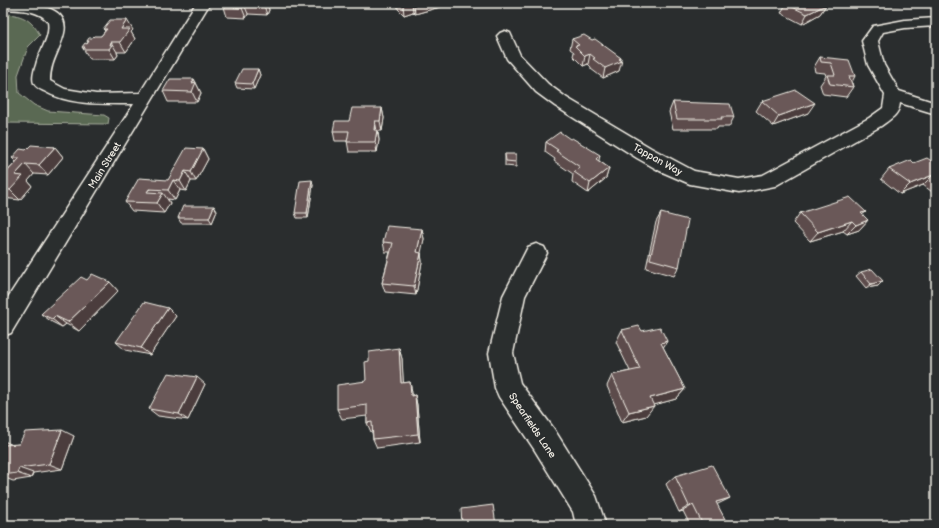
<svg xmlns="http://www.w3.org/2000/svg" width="939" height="528" font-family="'Balsamiq Sans',sans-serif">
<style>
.green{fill:#5a6952;stroke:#a7ad9d}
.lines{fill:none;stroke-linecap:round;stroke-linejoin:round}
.minor-casing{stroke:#f4f1e8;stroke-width:3}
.minor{fill:#2a2d2e;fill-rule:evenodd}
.wall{fill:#5c4c4c;stroke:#f4f1e8}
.shaded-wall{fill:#4b3e3e;stroke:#f4f1e8}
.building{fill:#6b5858;stroke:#f4f1e8}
.labels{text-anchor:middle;stroke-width:3;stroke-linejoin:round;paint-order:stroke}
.street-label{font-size:10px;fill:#f4f1e8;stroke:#2a2d2e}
</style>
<rect width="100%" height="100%" fill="#2a2d2e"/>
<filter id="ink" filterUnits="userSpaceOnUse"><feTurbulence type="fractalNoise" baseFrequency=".025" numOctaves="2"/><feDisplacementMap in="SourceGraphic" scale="8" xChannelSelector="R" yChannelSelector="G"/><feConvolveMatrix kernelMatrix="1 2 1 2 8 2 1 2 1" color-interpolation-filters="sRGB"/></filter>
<g filter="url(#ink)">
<path class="green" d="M3 14C21 14 31 19 40 35L28 47 18 75 19 93 34 105 48 111 104 115 109 118 108 124 3 123Z"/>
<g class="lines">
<defs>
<g id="minor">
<path d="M3 3C21 3 71 2 64 33 60 51 50 61 50 81L65 89 96 94 140 93 196 3H210L11 333 3 336V305L134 104C104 104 70 106 44 91 40 89 35 87 34 83 32 79 34 70 36 65 39 50 51 38 48 22 39 9 18 10 3 9Z"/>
<path d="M936 18V26L905 28 883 32 878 41 884 65 899 91 936 103V114L900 103C899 115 890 119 881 126L775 186 739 193 690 184 660 171 637 158 555 106 536 92 507 59 497 36 500 33 505 31 510 33 520 55 548 84 567 98 651 148 694 171 739 179 763 175 869 118 883 108 885 95 868 65 862 41 873 26 905 20Z"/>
<path d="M536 244 544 247 547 253 525 296 513 353 520 383 554 429 596 496 606 525H576L573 512 534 449 499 397 495 388 489 353 503 296 528 247Z"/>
</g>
</defs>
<use href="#minor" class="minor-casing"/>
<use href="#minor" class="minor"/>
</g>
<g class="wall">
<path d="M226 3H267L269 10 267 15 248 14 246 18 227 17 224 7Z"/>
<path d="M397 3H447V5L415 14 413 12 404 15 398 9Z"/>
<path d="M874 3H907V4L879 7Z"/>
<path d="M786 4H796L826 5 820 14 802 24 781 13Z"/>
<path d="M103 29 133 30 131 32 135 39 126 52H117V53L118 55 115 59H90L82 47 87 44 88 43 87 41 101 36 105 31Z"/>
<path d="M572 39 592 40 621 58 619 71 603 78 591 69V67L588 64 583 66 573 56 574 52 570 49Z"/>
<path d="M820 57 855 76 852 82 853 87 846 97 823 94 820 85 826 76 825 73 815 72 814 67Z"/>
<path d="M258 69 260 75 254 89 237 88 235 83Z"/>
<path d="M194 79 201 93 197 102H168L163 91Z"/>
<path d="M762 101 808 113 773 126 756 111Z"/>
<path d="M673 102 734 117 729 127H718L717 129H673L669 112Z"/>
<path d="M382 108 384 118 382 131H378L379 140 377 152H349L347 141H335L333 131 349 121Z"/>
<path d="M546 142 599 161 609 168 606 178 588 193 572 182 573 174 554 161 555 159 545 152Z"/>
<path d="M55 147 63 157 48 175 34 174 28 181 32 186 20 200 3 198V176L16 162 12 158 26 150Z"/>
<path d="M203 149 208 159 196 181H191L186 191 180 190 175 200 168 199 170 203 164 213 132 211 125 202 168 180Z"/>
<path d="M505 154 516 162V167L505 166Z"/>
<path d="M914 163 936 164V195L923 185 900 194 881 179 889 169Z"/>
<path d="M313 185 308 218H297L295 213Z"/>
<path d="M217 211 212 223H181L178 218Z"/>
<path d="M866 212 862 215 868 220 859 230 847 234 843 231 810 241 793 223 800 213Z"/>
<path d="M661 213 679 267 674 276 646 268 656 222Z"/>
<path d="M422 229 424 239 420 253H421L422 262 416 295 385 292 382 283 390 252H385L383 242Z"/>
<path d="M861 272 878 286 866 288 856 276Z"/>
<path d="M87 280 110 282 118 291 79 331 66 324 62 327 52 322 41 314Z"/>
<path d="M168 308 176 316 150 355 125 350 116 342Z"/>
<path d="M622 330 642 331 667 341 663 347 685 389 676 399 653 405 646 416 622 422 607 386 612 375 630 371 616 342Z"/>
<path d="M399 348 402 359 403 383 410 382 412 396 415 395 417 405 420 442 377 448 373 439 372 432H371L367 423V416L342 419 337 409 366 381 369 361Z"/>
<path d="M205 384 188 420 158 416 149 409Z"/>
<path d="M74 436 62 469 33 473 31 478 13 481 3 477V441L12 445 19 444Z"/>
<path d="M675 476 717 505 728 525H690L683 511 679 512 666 484Z"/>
</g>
<g class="shaded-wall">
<path d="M265 3H267L269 10 267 15 264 5Z"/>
<path d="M411 3H412L413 12 404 15 403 5Z"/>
<path d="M419 3H447V5L415 14 414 4Z"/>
<path d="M881 3H907V4L879 7Z"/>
<path d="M244 4 248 14 246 18 242 8Z"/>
<path d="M826 5 820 14 802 24 807 14Z"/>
<path d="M127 20 133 30 131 32 135 39 126 52 120 42 121 29Z"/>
<path d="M111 42 117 52V53L118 55 115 59 109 49 110 45Z"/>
<path d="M590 54 588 64 583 66 585 56Z"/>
<path d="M621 58 620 62 622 61 619 71 603 78 605 68 619 59Z"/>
<path d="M258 69 260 75 254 89 252 84Z"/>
<path d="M194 79 201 93 197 102 192 92V83Z"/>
<path d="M815 103 808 113 773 126 779 116Z"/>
<path d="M382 108 384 118 382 131 380 121Z"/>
<path d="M375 121 377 131 374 130Z"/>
<path d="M377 130 379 140 377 152 375 142Z"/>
<path d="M55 147 63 157 48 175 39 165Z"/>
<path d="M203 149 208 159 196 181 191 172Z"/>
<path d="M600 155 598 165 596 159Z"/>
<path d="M25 164 34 174 28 181 32 186 20 200 10 190 15 175Z"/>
<path d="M609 168 606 178 588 193 590 183Z"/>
<path d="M185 171 191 181 186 191 180 181Z"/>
<path d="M933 175 923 185 900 194 910 184Z"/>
<path d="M173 180 180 190 175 200 168 190Z"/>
<path d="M312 180 313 185 308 218 307 213Z"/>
<path d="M163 193 170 203 164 213 157 203Z"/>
<path d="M214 206 217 211 212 223 209 218Z"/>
<path d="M868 220 859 230 847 234 856 225Z"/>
<path d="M852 221 843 231 810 241 818 232Z"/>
<path d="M422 229 424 239 419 262 417 252Z"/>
<path d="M421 253 422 262 416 295 414 286Z"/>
<path d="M883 281 878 286 866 288 871 284Z"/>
<path d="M110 282 118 291 79 331 68 322Z"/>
<path d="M168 308 176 316 150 355 141 348Z"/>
<path d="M55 316 66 324 62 327 52 319Z"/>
<path d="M667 341 660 353 661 343Z"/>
<path d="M399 348 402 359 404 393 401 383Z"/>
<path d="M197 377 205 384 188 420 179 414Z"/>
<path d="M410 382 412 392 413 406 411 396Z"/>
<path d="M685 389 676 399 643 408 650 398Z"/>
<path d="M415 395 417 405 420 442 418 434Z"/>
<path d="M654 406 646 416 622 422 629 412Z"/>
<path d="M62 430 74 436 62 469 49 464Z"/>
<path d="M4 441 17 447 3 446Z"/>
<path d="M19 468 33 473 31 478 17 473Z"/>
<path d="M730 498 718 504 705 508 716 502Z"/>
<path d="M693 505 683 511 679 512 689 506Z"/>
</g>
<g class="building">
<path d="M226 3H265L264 5 244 4 242 8 224 7Z"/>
<path d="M400 3H411L403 5Z"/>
<path d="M787 3H794L796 4 798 3H822L826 5 807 14 786 4Z"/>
<path d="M110 20H127L121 29H130L120 42H111L110 45H112L109 49H83L85 47H82L85 43 87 44 89 41H87L89 38H92L94 36H101L107 29H103Z"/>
<path d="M584 35 592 40 595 39 621 58 619 59 622 61 605 68 593 59 595 58 590 54 585 56 575 46 579 45 572 39Z"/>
<path d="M820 57 849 60 855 76H849L853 87 830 84 827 75H835L831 63 821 62Z"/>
<path d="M242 69H258L252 84 235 83Z"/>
<path d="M170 79H194L192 83 196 82 192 92 163 91Z"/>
<path d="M796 90 815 103 779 116 762 101Z"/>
<path d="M673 102 730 104 734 117H721L722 119H677Z"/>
<path d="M352 108H382L380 121H375L374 130H377L375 142H347L349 131H333L335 121H349Z"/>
<path d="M560 132 570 139 572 138 600 155 596 159 609 168 590 183 574 172 580 167 556 151 558 150 546 142Z"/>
<path d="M31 145 55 147 39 165 25 164 15 175 23 176 10 190 3 189V176L20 158H12L20 149 26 150Z"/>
<path d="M186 148 203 149 191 172 185 171 180 181 173 180 168 190 149 189 147 192 163 193 157 203 125 202 139 178 168 180Z"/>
<path d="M505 154H516V162L506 161Z"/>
<path d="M927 158 936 164V177L933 175 910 184 889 169 911 160 914 163Z"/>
<path d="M312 180 307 213H295L300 181Z"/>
<path d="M850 197 866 212 861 213 868 220 856 225 852 221 818 232 800 213Z"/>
<path d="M183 206H214L209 218H178Z"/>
<path d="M661 213 688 220 679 267 650 259Z"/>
<path d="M387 226 422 229 417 252 421 253 414 286 382 283 393 243 383 242Z"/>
<path d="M872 269 883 281 871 284 861 272Z"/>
<path d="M92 274 110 282 68 322 55 316 52 319 41 314 81 277 87 280Z"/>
<path d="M144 302 168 308 141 348 116 342Z"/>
<path d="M639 326 642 331 660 327 667 341 661 343 685 389 650 398 654 406 629 412 612 375 640 369 622 330Z"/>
<path d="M399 348 401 383 410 382 411 396 415 395 418 434 373 439 372 422 367 423V405L337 409V385L366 381 365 362 369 361V352Z"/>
<path d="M168 373 197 377 179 414 149 409Z"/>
<path d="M62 430 49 464 19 468 17 473 3 475V445L19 444 25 432Z"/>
<path d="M712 465 730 498 716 502 728 525H703L693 505 689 506 675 476Z"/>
<path d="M493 505 496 525H462L461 509Z"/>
</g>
</g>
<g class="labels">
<g class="street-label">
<text transform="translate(658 159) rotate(29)" y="4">Tappan Way</text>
<text transform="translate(104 165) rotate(-58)" y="4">Main Street</text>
<text transform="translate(533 425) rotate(56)" y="4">Spearfields Lane</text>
</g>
</g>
<rect width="939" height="528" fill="none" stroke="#2a2d2e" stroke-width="16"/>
<rect x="8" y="8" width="923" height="512" fill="none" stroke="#f4f1e8" stroke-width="1.5" filter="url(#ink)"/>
</svg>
